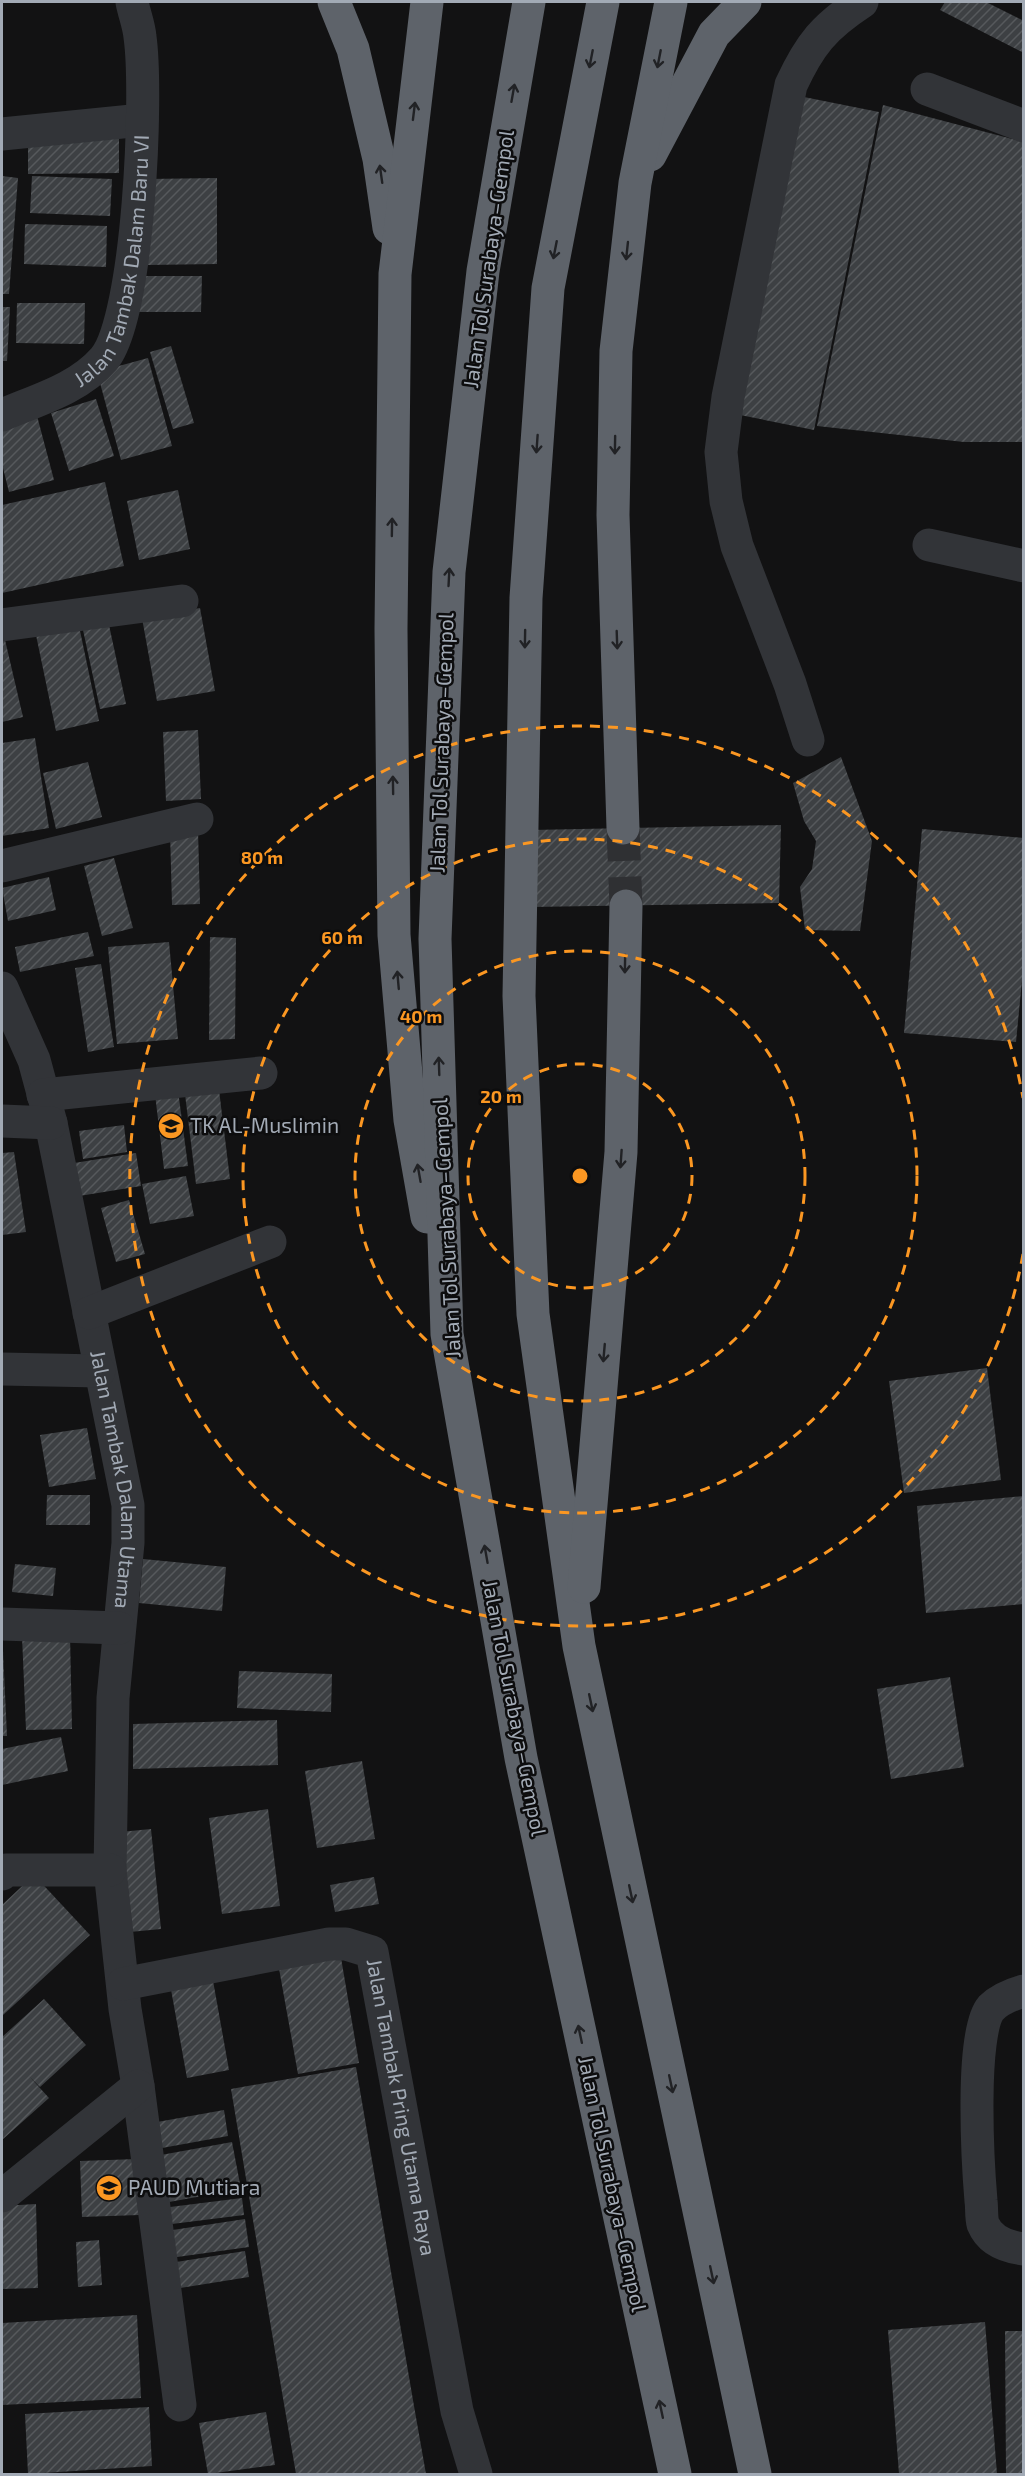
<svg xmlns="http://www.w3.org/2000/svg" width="1025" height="2476" font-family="'Exo 2',sans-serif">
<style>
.building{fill:url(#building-hatch)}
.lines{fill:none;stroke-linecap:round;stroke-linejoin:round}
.highway-tunnel{stroke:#2f3033;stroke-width:33;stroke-dasharray:33 16;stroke-linecap:butt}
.minor{stroke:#323438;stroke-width:33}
.highway{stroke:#5e636a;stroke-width:33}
.oneway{stroke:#212225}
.ring{fill:none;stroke:#fb9722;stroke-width:3;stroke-dasharray:10 8}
.labels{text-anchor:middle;stroke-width:5;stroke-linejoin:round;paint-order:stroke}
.street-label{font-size:21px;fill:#a2aab5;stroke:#0d0d0e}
.poi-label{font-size:21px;fill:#a2aab5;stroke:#0d0d0e;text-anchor:start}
.centre{fill:#fb9722;stroke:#0d0d0e;stroke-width:3}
.ring-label{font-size:18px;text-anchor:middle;font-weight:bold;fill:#fb9722;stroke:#0d0d0e;stroke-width:5;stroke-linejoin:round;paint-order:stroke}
</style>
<defs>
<pattern id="building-hatch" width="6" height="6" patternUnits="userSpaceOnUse" patternTransform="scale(1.5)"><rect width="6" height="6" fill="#3d4043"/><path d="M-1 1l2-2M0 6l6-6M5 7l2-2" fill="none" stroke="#56595c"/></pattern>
</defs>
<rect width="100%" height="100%" fill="#121213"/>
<g class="building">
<path d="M945 2H986L1024 21V53L940 10Z"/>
<path d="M799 96 879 112 814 430 735 414Z"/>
<path d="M883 105 1024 142V442H964L817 426Z"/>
<path d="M28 133H119V173L28 174Z"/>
<path d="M2 176 18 178 9 294H2Z"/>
<path d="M32 176 112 179 110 216 30 213Z"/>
<path d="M217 178V264L148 265 147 179Z"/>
<path d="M25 224 107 226 106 267 24 264Z"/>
<path d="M139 276H202L201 312H139Z"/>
<path d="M17 303H85L84 344 16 343Z"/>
<path d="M2 307H10L7 361H2Z"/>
<path d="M171 346 194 423 173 429 150 352Z"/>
<path d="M148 358 172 446 121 460 97 372Z"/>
<path d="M96 399 114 456 69 471 51 413Z"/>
<path d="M36 412 54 480 9 492 2 464V421Z"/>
<path d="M105 482 124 566 2 593V505Z"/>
<path d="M178 490 190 549 139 560 127 501Z"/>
<path d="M200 608 215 691 157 701 142 618Z"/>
<path d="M109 625 126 704 100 709 83 630Z"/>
<path d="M79 626 99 721 56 731 36 635Z"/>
<path d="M2 627 23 717 2 722Z"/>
<path d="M198 730 201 799 166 801 163 732Z"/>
<path d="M35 738 49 828 2 836V743Z"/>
<path d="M841 757 872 841 860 931 805 930 800 887 812 869 816 841 804 821 793 783Z"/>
<path d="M88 762 102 817 56 829 43 773Z"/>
<path d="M781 825 779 903 532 907 531 830Z"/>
<path d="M922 829 1024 838V960L1016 1042 904 1033Z"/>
<path d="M198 830 200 904 172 905 170 831Z"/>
<path d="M114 858 133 928 102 936 84 866Z"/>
<path d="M49 877 56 910 8 921 2 888Z"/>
<path d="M88 932 94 956 20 972 15 947Z"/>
<path d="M210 937 236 938 235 1039 209 1040Z"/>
<path d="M169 942 178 1039 117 1044 108 947Z"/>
<path d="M101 964 114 1047 88 1052 75 968Z"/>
<path d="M218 1082 230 1179 196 1184 184 1086Z"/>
<path d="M177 1083 188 1166 164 1169 154 1086Z"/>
<path d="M124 1125 127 1152 83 1159 79 1131Z"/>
<path d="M14 1152 26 1232 2 1235V1153Z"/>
<path d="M136 1153 141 1186 73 1197 68 1164Z"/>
<path d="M186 1176 194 1216 150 1224 142 1184Z"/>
<path d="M129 1200 145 1254 116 1262 101 1208Z"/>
<path d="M987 1368 1001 1480 904 1493 889 1381Z"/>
<path d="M87 1428 96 1479 49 1487 40 1435Z"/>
<path d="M47 1495H90V1525H46Z"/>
<path d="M1024 1496V1604L926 1613 917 1506Z"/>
<path d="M143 1559 226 1567 222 1611 139 1603Z"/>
<path d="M15 1564 56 1568 53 1596 12 1592Z"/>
<path d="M70 1634 72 1729 26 1730 22 1636Z"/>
<path d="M2 1651H3L7 1736H2Z"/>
<path d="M239 1671 332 1674 331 1712 237 1708Z"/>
<path d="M950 1677 964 1767 891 1779 877 1689Z"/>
<path d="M277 1720 278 1765 133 1769V1724Z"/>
<path d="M61 1737 68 1771 2 1785V1749Z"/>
<path d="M362 1761 375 1839 317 1848 305 1771Z"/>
<path d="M268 1809 280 1906 222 1914 209 1818Z"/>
<path d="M151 1829 161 1929 130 1932 120 1832Z"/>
<path d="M34 1875 90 1935 2 2016V1905Z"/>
<path d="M374 1877 379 1904 335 1912 330 1885Z"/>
<path d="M340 1952 359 2063 298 2074 278 1963Z"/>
<path d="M212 1975 229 2070 187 2078 170 1984Z"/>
<path d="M44 1999 86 2045 40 2087 29 2076 49 2098 2 2140V2037Z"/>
<path d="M356 2067 414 2406 426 2474H296L277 2363 231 2089Z"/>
<path d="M224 2110 228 2136 151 2150 146 2124Z"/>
<path d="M232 2142 241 2189 158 2204 150 2157Z"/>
<path d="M137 2159 139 2215 82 2217 80 2161Z"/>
<path d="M242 2198 244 2215 164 2225 162 2208Z"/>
<path d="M36 2204 38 2288 2 2289V2206Z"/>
<path d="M245 2219 249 2247 170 2258 166 2231Z"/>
<path d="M99 2240 102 2285 78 2287 76 2242Z"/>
<path d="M245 2251 249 2277 174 2289 170 2263Z"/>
<path d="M137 2315 141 2398 2 2405V2323Z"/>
<path d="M985 2322 997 2474H899L888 2330Z"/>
<path d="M1005 2331H1024V2474H1006Z"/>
<path d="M149 2407 152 2466 28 2474 25 2414Z"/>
<path d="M266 2412 275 2465 208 2474 199 2423Z"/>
</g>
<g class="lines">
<path class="highway-tunnel" d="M623 828 626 906"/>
<g class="minor">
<path d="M927 89 1024 126"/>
<path d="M2 134 142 120"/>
<path id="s1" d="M2 415C37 400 78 389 104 359 139 317 148 94 140 37 139 25 134 13 132 2"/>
<path d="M929 545 1024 566"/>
<path d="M2 625 182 601"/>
<path d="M808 740 790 684 737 546 726 501 721 452 728 397 791 85C810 44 824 27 862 2"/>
<path d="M2 866 197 819"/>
<path id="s2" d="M2 988 34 1060 51 1123 128 1505V1543L113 1698 110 1870 125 2009 138 2086 180 2405"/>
<path d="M43 1095 261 1073"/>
<path d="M2 1121 51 1123"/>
<path d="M89 1313 270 1242"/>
<path d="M2 1369 99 1371"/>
<path d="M2 1624 119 1628"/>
<path d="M2 1874 6 1870H110"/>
<path id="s3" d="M123 1984 329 1944H346L372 1952 457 2411 476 2474"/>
<path d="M1024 1991C1013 1994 999 2000 991 2008 970 2032 978 2166 981 2201 982 2207 981 2217 983 2224 990 2241 1007 2247 1024 2249"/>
<path d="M2 2196 138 2086"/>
</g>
<g class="highway">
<path d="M334 2 353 49 379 159 389 228"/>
<path d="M427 2 395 274 391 629 394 935 410 1120 427 1217"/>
<path d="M529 2 483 271 449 572 435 939 447 1334 521 1758 675 2474"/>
<path d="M603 2 548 288 526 598 519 996 533 1314 579 1646 755 2474"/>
<path d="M650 155 714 34 745 2"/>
<path d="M623 828 613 515 616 351 635 183 671 2"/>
<path d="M584 1587 621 1152 626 906"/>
</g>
</g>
<defs><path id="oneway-shaft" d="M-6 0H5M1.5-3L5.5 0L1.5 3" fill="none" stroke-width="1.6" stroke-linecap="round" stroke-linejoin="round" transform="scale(1.5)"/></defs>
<g class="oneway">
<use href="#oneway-shaft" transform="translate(591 59) rotate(101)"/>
<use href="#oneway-shaft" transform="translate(659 59) rotate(101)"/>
<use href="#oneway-shaft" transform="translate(513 93) rotate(-80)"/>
<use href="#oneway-shaft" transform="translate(414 111) rotate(-83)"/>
<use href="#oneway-shaft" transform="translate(381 174) rotate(-98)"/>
<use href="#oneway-shaft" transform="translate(555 250) rotate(101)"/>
<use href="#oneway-shaft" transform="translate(627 251) rotate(96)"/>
<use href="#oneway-shaft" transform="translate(537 444) rotate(94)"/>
<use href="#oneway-shaft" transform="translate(615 445) rotate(91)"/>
<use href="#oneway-shaft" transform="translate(392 527) rotate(-89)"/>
<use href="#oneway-shaft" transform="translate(449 577) rotate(-87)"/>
<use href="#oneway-shaft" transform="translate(525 639) rotate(91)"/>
<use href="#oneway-shaft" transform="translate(617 640) rotate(88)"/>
<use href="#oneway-shaft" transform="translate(393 785) rotate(-91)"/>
<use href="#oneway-shaft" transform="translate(625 964) rotate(91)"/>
<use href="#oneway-shaft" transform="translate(398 980) rotate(-95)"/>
<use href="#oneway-shaft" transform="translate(439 1066) rotate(-92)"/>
<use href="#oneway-shaft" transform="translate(621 1159) rotate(94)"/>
<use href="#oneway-shaft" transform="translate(419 1173) rotate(-100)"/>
<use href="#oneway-shaft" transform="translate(604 1353) rotate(95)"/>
<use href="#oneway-shaft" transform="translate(486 1554) rotate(-100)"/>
<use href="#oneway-shaft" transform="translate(591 1703) rotate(78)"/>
<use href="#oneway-shaft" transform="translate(631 1894) rotate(78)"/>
<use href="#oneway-shaft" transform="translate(580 2034) rotate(-102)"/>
<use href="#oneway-shaft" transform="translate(671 2084) rotate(78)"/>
<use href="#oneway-shaft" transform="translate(712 2275) rotate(78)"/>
<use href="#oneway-shaft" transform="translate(661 2409) rotate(-102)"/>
</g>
<g class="ring">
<circle cx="580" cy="1176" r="112"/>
<circle cx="580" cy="1176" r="225"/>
<circle cx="580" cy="1176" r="337"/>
<path d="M1023 1254A450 450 0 1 1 1023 1098"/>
</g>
<defs>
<symbol id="school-disc" viewBox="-11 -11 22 22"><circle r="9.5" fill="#fb9722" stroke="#0d0d0e"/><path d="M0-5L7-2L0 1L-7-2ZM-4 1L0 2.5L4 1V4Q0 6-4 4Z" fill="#111"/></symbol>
</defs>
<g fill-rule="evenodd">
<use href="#school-disc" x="156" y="1111" width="30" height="30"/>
<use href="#school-disc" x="94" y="2173" width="30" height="30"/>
</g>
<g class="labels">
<g class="street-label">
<text dy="7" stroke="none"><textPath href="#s1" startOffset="214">Jalan Tambak Dalam Baru VI</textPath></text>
<text transform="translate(489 259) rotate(-82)" y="7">Jalan Tol Surabaya–Gempol</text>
<text transform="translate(442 743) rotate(-88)" y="7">Jalan Tol Surabaya–Gempol</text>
<text transform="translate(447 1228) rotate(-93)" y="7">Jalan Tol Surabaya–Gempol</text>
<text dy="7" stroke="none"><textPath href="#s2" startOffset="507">Jalan Tambak Dalam Utama</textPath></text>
<text transform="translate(514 1708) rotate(79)" y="7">Jalan Tol Surabaya–Gempol</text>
<text dy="7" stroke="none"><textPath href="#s3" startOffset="412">Jalan Tambak Pring Utama Raya</textPath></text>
<text transform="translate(612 2184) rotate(78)" y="7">Jalan Tol Surabaya–Gempol</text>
</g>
<g class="poi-label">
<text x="190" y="1133">TK AL-Muslimin</text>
<text x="128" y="2195">PAUD Mutiara</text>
</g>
</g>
<circle cx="580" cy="1176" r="9" class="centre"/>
<g class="ring-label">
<text x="262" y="864">80 m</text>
<text x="342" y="944">60 m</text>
<text x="421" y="1023">40 m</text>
<text x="501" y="1103">20 m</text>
</g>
<rect width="1025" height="2476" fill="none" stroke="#a2aab5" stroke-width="6"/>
</svg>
